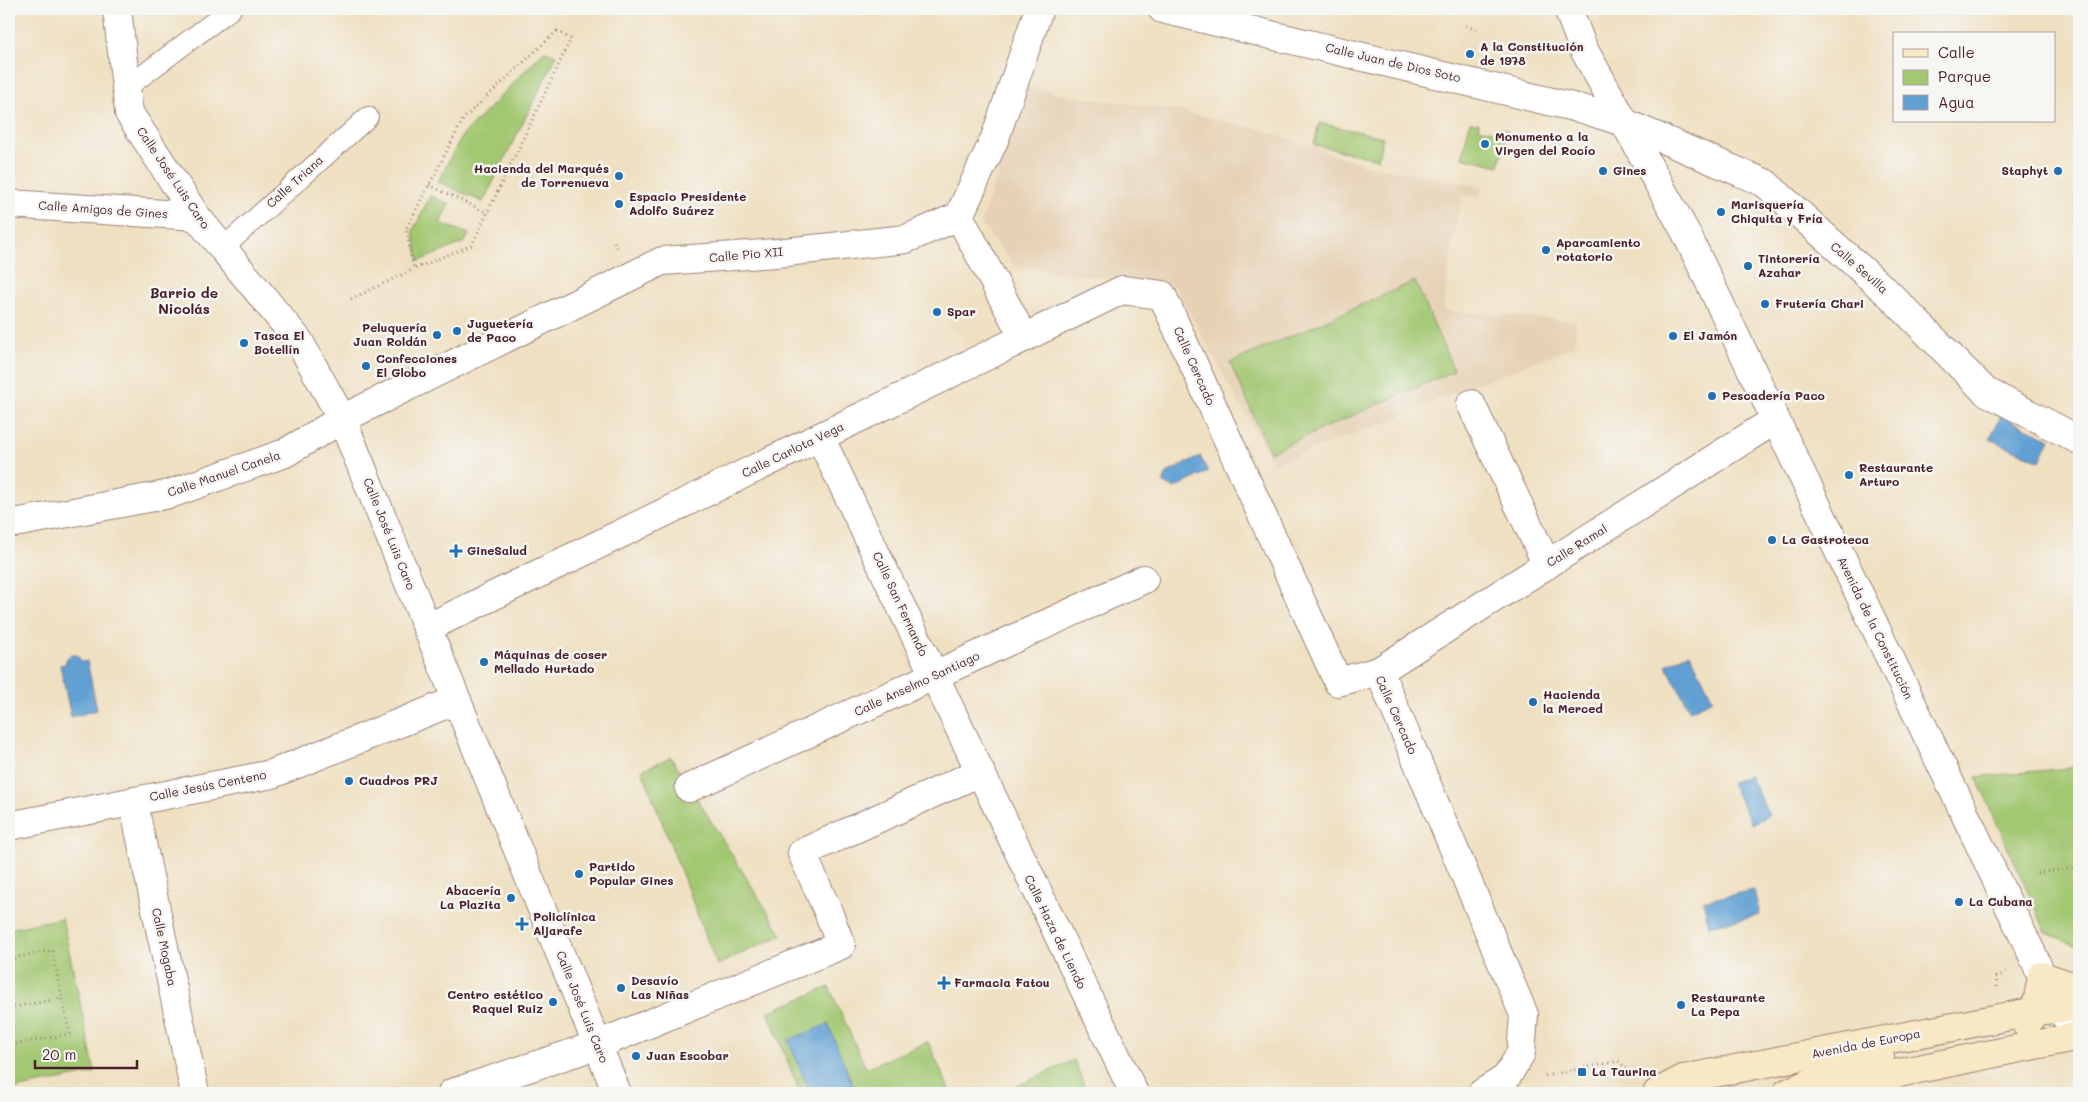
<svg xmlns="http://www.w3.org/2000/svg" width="2088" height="1102" font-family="Mali,sans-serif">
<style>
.built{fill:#e6d1b4}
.green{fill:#a3c872;stroke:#76744e}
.water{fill:#61a0d3;stroke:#56607f}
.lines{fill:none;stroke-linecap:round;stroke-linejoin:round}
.lane-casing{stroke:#9c8076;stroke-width:22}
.street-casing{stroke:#9c8076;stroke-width:30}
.secondary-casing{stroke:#9c8076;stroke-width:30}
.path{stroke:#9c8076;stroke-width:3;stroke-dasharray:1 4;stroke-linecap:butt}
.lane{stroke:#fff;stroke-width:20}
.street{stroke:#fff;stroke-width:28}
.secondary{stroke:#f8e8c3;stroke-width:28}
.poi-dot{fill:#1f6fb2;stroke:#f6f6f2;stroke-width:2}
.labels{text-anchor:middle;stroke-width:5;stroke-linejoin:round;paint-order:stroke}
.poi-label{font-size:12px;font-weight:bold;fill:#4a1f2b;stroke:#f6f6f2;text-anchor:start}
.street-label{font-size:12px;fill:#4a1f2b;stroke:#f6f6f2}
.neighbourhood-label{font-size:14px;font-weight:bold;fill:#4a1f2b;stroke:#f6f6f2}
</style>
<rect width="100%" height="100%" fill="#f6f6f2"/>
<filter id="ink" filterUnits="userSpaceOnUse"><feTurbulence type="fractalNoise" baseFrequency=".02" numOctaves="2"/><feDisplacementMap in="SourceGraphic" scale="10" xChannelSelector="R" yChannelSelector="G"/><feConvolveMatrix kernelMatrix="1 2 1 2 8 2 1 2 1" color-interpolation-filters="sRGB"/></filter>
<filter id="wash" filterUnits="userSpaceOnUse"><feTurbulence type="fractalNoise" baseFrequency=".0096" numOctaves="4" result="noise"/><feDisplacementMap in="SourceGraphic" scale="20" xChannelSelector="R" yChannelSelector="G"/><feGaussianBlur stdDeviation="1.12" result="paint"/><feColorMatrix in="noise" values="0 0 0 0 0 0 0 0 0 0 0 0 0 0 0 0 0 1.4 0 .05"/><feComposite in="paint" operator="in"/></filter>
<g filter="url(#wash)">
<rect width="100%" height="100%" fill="#efe0c1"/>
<path class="built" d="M1025 85 1067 96 1166 108 1262 130 1368 166 1482 186 1481 197 1462 195 1453 240 1443 310 1576 321 1575 346 1443 397 1390 421 1273 464 1175 287 1015 266 981 224Z"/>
<g class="green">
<path d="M544 51 557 55 483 202 438 182 462 136Z"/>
<path d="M1470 122 1479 123V128L1498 132 1499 128 1508 130 1499 166 1462 157Z"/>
<path d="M1319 123 1383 137 1378 159 1314 145Z"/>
<path d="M430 196 449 204 440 223 469 234 465 242 419 261 413 231Z"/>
<path d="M1415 281 1454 371 1270 452 1230 363Z"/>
<path d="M671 757 782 935 717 965 642 770Z"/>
<path d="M2079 767V947L2046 932 1976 777Z"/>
<path d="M62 918 95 1073 9 1090V929Z"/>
<path d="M829 987 866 1068 928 1042 951 1093H800L768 1012Z"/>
<path d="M1074 1060 1087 1093H1002Z"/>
</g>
<g class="water">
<path d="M2001 416 2050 439 2040 461 1990 439Z"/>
<path d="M1200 456 1208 472 1174 488 1163 483 1167 473Z"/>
<path d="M1690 653 1713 700 1690 711 1666 665Z"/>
<path d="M71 655H77L82 662 87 661 97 710 71 717 60 665 65 664 67 658Z"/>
<path d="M1749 775 1769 815 1752 824 1731 783Z"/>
<path d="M1754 890 1760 915 1709 926 1703 901Z"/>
<path d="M828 1024 855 1090 848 1093H810L788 1040Z"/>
</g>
</g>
<g filter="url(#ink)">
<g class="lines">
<defs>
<g id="lane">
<path d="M126 88 231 9"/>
<path d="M223 248 368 117"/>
</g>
<g id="street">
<path d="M117 9 129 113 196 216 299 341 342 419 617 1093"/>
<path d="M1162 9 1586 110 1623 122 1765 183 1890 295 1985 391 2079 440"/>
<path d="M1568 9 1583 48 1685 231 2035 960 2055 1008 2079 1026"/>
<path d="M9 204 196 216"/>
<path d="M959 216 1024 338"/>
<path d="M1471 404 1547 565"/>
<path d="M820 437 1134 1093"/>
<path d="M9 524 170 494 285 453 342 419 662 261 776 253 906 239 959 216 995 138 1039 9"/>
<path d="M427 628 1122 290 1162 295 1338 682 1379 671 1524 1015 1521 1053 1506 1078 1482 1093"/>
<path d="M1379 671 1775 420"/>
<path d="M689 788 1144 579"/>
<path d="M133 801 195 1093"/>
<path d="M9 826 272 774 457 700"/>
<path d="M452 1093 597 1045 841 945 827 909 802 853 980 772"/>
</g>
<g id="secondary">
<path d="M2026 1024 2035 1014 2042 976 2069 985 2079 986"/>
<path d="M1826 1088 2079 1036"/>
<path d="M1657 1093 1683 1079 2036 1011 2079 1006"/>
<path d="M1787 1093 1859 1061 1880 1057"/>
</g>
</defs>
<use href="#lane" class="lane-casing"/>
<use href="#street" class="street-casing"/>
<use href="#secondary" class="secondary-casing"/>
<g class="path">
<path d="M1466 26 1476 30"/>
<path d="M557 31 571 39 472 245 414 269 406 229 464 118Z"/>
<path d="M429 185 488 213"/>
<path d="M614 242 617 249"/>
<path d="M351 299 414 269"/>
<path d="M2037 873 2079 867"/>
<path d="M9 959 52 950 62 998"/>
<path d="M1997 987 1996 977 2007 972"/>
<path d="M9 1008 62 998 70 1034 9 1045"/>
<path d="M1545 1076 1618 1061 1630 1072H1632"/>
<path d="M1439 1093 1451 1091"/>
</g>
<use href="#lane" class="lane"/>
<use href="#street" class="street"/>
<use href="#secondary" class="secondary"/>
</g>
</g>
<g class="poi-dot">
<circle cx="1470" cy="54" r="5"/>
<circle cx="1485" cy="144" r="5"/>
<circle cx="1603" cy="171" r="5"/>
<circle cx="2058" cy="171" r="5"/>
<circle cx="619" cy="176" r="5"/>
<circle cx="619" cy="204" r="5"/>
<circle cx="1721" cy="212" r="5"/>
<circle cx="1546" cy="250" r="5"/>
<circle cx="1748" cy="266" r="5"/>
<circle cx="1765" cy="304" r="5"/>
<circle cx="937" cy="312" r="5"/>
<circle cx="457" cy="331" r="5"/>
<circle cx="437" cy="335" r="5"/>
<circle cx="1673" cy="336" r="5"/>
<circle cx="244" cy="343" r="5"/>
<circle cx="366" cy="366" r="5"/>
<circle cx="1712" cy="396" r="5"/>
<circle cx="1849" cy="475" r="5"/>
<circle cx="1772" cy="540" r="5"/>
<path d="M453.5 543.5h5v5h5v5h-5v5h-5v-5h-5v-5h5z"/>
<circle cx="484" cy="662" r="5"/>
<circle cx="1533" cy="702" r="5"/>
<circle cx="349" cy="781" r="5"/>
<circle cx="579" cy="874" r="5"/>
<circle cx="511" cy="898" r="5"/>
<circle cx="1959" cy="902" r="5"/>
<path d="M519.5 916.5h5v5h5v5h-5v5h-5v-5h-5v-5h5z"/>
<path d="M941.5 975.5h5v5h5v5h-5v5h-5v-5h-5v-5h5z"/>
<circle cx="621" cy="988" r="5"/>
<circle cx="553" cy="1002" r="5"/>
<circle cx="1681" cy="1005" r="5"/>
<circle cx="636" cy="1056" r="5"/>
<rect x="1577" y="1067" width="10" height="10" rx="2.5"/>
</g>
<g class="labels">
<g class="poi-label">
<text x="1480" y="51">A la Constitución<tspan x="1480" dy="14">de 1978</tspan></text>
<text x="1495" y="141">Monumento a la<tspan x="1495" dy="14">Virgen del Rocío</tspan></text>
<text x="609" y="173" text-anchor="end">Hacienda del Marqués<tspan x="609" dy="14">de Torrenueva</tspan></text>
<text x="1613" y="175">Gines</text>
<text x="2048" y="175" text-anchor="end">Staphyt</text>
<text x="629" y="201">Espacio Presidente<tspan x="629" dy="14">Adolfo Suárez</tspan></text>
<text x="1731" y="209">Marisquería<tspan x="1731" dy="14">Chiquita y Fría</tspan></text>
<text x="1556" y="247">Aparcamiento<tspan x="1556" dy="14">rotatorio</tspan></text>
<text x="1758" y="263">Tintorería<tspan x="1758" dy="14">Azahar</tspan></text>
<text x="1775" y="308">Frutería Chari</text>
<text x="947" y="316">Spar</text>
<text x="467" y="328">Juguetería<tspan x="467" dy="14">de Paco</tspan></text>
<text x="427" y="332" text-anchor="end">Peluquería<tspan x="427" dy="14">Juan Roldán</tspan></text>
<text x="254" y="340">Tasca El<tspan x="254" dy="14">Botellín</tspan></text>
<text x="1683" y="340">El Jamón</text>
<text x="376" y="363">Confecciones<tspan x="376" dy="14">El Globo</tspan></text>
<text x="1722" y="400">Pescadería Paco</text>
<text x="1859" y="472">Restaurante<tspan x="1859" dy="14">Arturo</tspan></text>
<text x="1782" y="544">La Gastroteca</text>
<text x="467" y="555">GineSalud</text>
<text x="494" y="659">Máquinas de coser<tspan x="494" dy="14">Mellado Hurtado</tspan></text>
<text x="1543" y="699">Hacienda<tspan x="1543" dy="14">la Merced</tspan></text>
<text x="359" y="785">Cuadros PRJ</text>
<text x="589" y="871">Partido<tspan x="589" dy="14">Popular Gines</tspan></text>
<text x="501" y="895" text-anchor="end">Abacería<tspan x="501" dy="14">La Plazita</tspan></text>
<text x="1969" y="906">La Cubana</text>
<text x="533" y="921">Policlínica<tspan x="533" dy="14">Aljarafe</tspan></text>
<text x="631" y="985">Desavío<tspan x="631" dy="14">Las Niñas</tspan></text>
<text x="954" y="987">Farmacia Fatou</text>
<text x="543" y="999" text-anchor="end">Centro estético<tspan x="543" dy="14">Raquel Ruiz</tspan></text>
<text x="1691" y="1002">Restaurante<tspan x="1691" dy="14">La Pepa</tspan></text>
<text x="646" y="1060">Juan Escobar</text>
<text x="1592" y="1076">La Taurina</text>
</g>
<g class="street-label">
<text transform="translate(1393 63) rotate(13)" y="4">Calle Juan de Dios Soto</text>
<text transform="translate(173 178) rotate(56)" y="4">Calle José Luis Caro</text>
<text transform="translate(295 182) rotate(-42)" y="4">Calle Triana</text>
<text transform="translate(103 210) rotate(4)" y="4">Calle Amigos de Gines</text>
<text transform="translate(746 255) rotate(-5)" y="4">Calle Pío XII</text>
<text transform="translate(1859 268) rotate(41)" y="4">Calle Sevilla</text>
<text transform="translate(1194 366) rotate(66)" y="4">Calle Cercado</text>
<text transform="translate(793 450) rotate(-26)" y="4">Calle Carlota Vega</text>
<text transform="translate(224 474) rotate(-19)" y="4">Calle Manuel Canela</text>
<text transform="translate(389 534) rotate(68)" y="4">Calle José Luis Caro</text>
<text transform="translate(1577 546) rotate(-32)" y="4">Calle Ramal</text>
<text transform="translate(900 604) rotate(65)" y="4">Calle San Fernando</text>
<text transform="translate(1875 628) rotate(64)" y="4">Avenida de la Constitución</text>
<text transform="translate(917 684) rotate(-25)" y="4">Calle Anselmo Santiago</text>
<text transform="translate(1396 715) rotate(66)" y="4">Calle Cercado</text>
<text transform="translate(208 786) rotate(-11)" y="4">Calle Jesús Centeno</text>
<text transform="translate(1055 932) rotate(64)" y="4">Calle Haza de Liendo</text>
<text transform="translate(164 947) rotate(78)" y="4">Calle Mogaba</text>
<text transform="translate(582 1007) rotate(68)" y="4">Calle José Luis Caro</text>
<text transform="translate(1866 1044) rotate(-11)" y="4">Avenida de Europa</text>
</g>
<g class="neighbourhood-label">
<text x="184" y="298">Barrio de<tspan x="184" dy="16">Nicolás</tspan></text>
</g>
</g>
<rect width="2088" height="1102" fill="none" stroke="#f6f6f2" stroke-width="30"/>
<rect x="1893" y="32" width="162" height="90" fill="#f6f6f2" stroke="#b1a0a2"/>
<rect x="1903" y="49" width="25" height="8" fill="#f8e8c3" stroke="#b1a0a2"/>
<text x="1938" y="58" font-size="15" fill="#4a1f2b">Calle</text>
<rect x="1903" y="70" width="25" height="15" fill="#a3c872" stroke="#b1a0a2"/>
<text x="1938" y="82" font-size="15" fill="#4a1f2b">Parque</text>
<rect x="1903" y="95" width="25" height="15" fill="#61a0d3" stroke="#b1a0a2"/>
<text x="1938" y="108" font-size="15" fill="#4a1f2b">Agua</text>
<path d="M35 1060v8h102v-8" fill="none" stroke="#4a1f2b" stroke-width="2.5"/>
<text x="42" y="1060" font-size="15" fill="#4a1f2b" stroke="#f6f6f2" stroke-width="4" paint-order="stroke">20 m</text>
</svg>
